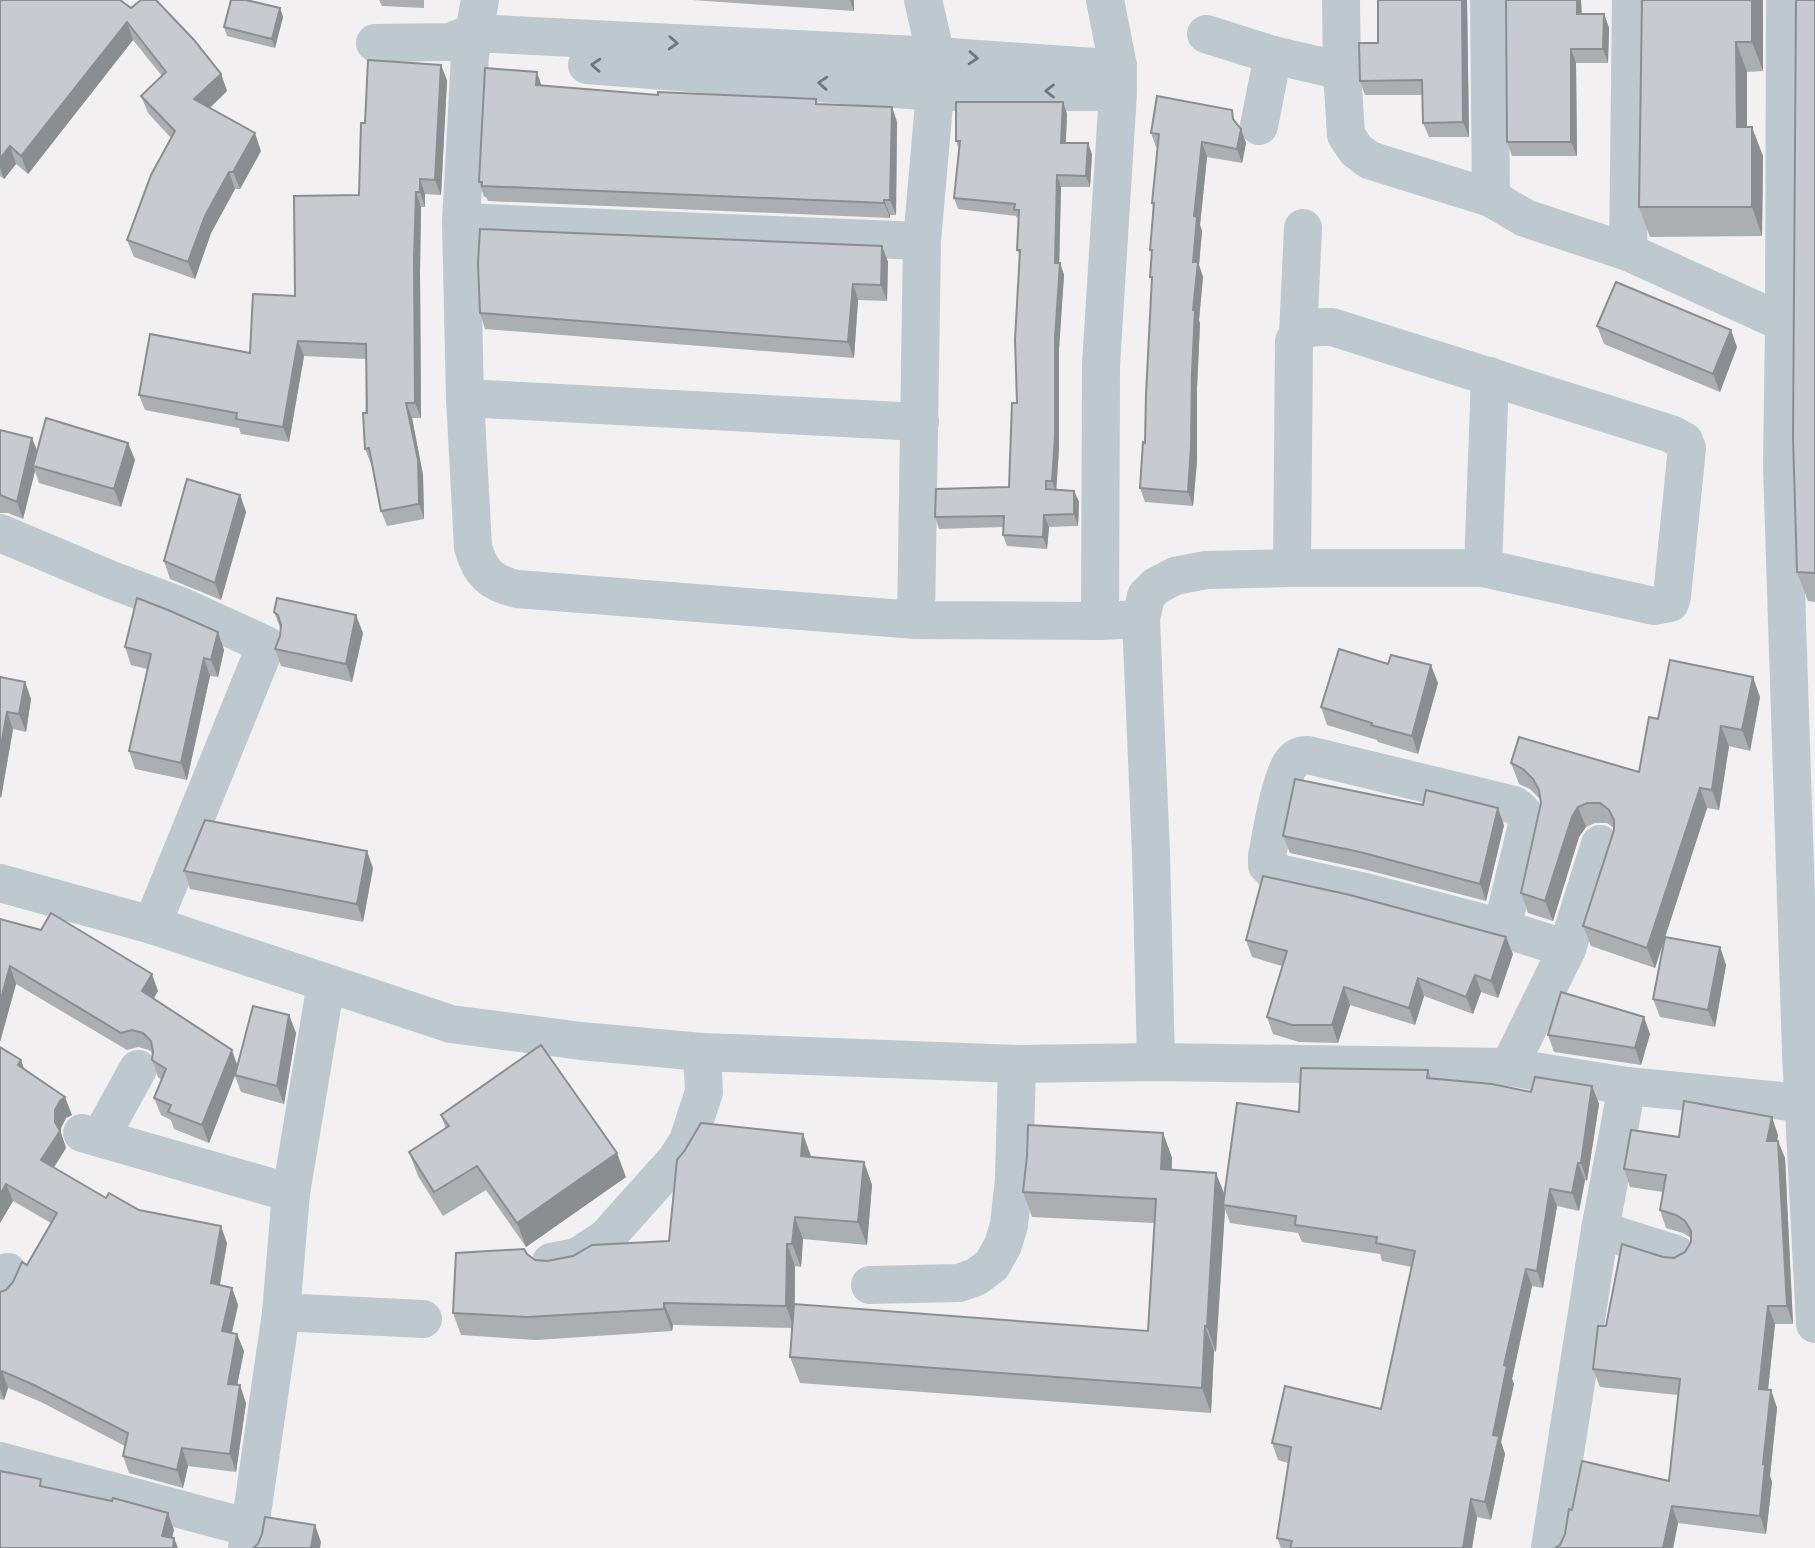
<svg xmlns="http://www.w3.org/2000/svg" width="1815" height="1548" font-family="Figtree,sans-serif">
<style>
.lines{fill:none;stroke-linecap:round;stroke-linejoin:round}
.minor{stroke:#bdc8cf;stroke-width:38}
.wall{fill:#abafb2}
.shaded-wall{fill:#8b8e91}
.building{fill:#c7cbcf;stroke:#8b8e91;stroke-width:2}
.oneway{stroke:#6a7880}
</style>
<rect width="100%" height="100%" fill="#f2f0f0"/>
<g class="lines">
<g class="minor">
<path d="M480 0 470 55 461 222 465 398 473 547C480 573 491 583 517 589L916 620"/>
<path d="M923 0 936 56 935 92 922 241 916 620 1100 621 1141 619 1146 596 1156 586 1175 576 1206 570 1292 568H1483L1654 606 1670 603 1672 596 1687 448 1684 441 1671 434 1332 327C1316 327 1303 325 1294 341L1292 568"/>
<path d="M1341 0 1342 71 1346 135 1356 150 1369 160 1491 198"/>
<path d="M1489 0 1491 198 1525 218 1628 252 1631 0"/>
<path d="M1785 0 1784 323 1782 467 1801 1053 1815 1324"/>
<path d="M1206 34 1273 55 1342 71"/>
<path d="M375 43 449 42 473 33 936 56 1095 67 1118 66"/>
<path d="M587 65 935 92H1110"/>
<path d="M1259 126 1273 55"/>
<path d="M461 222 922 241"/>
<path d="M1628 252 1784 323"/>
<path d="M1298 335 1303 228"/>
<path d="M465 398 920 422"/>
<path d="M0 533 109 579 183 607 266 645 152 925"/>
<path d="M1483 568 1490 376"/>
<path d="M1141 619 1151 853 1156 1062"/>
<path d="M1100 621 1101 365 1118 92V66L1105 0"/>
<path d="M0 883 152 925 451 1024 581 1041 702 1052 1017 1064 1156 1062 1509 1067 1627 1086 1803 1103 1815 1108"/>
<path d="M1502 928 1527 825C1527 815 1522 810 1514 805L1308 755C1301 755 1297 756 1293 761 1281 773 1271 836 1267 856V865L1274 872 1361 891 1502 928 1567 949"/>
<path d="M326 983 291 1193 281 1313H300L423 1319"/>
<path d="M1509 1067 1567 949 1600 844"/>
<path d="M82 1133 291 1193"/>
<path d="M100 1138 138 1069"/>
<path d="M1600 1230 1676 1254"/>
<path d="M551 1262 577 1257 606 1238 675 1161 688 1141 704 1092 702 1052"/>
<path d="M870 1285 959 1283 976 1277 992 1265 1003 1245 1009 1225 1014 1179 1017 1064"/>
<path d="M0 1289 8 1272"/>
<path d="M0 1461 250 1528"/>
<path d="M247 1548 281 1313"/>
<path d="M1550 1548 1600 1230 1627 1086"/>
</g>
</g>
<g class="wall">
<path d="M0 0H120L221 74 227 91 210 108 261 151 240 189H235L211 233 195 279 134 257 127 240 171 138 148 113 141 96 162 76 133 40 28 174 16 164 4 179 0 176Z"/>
<path d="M379 0H424V8L382 6Z"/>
<path d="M692 0H854V11Z"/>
<path d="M1467 0 1469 137H1429L1423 123V95H1365L1360 81Z"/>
<path d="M1506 0H1581L1582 14H1604L1609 28 1608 63H1576L1577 156H1512L1507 142Z"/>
<path d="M1642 0H1763V71L1747 72V127L1763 156 1762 236 1650 237 1639 207Z"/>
<path d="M1815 0V602L1808 601 1797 572Z"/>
<path d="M280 8 283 17 275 48 227 36 224 27Z"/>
<path d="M447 80 441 195 425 194V207H421L420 272 421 418H412L423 475 424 519 387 526 381 511 372 464H371L365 449 366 359 304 356 289 442 241 434 239 428 145 410 139 395 250 353 295 296 359 195 365 123Z"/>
<path d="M658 95 816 99 818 104 892 107 897 122 896 215H890V218L488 201 486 197H484L479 182Z"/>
<path d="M1063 102 1067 114 1066 143 1092 154 1090 187H1061L1059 263H1060L1064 275 1059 349V449L1056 490 1074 491 1079 502 1078 526 1049 527 1047 549 1007 546 1003 535V527L939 529 935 517 1009 487 1017 403 1020 256 1017 250 1019 221 1016 216 958 209 954 198 959 149 956 141Z"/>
<path d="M1238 125 1241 129 1246 143 1242 163 1207 157 1200 225 1202 231 1199 265 1203 277 1199 320 1200 324 1197 387V461L1193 506 1145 502 1140 488 1145 443 1152 281 1150 277 1152 256 1150 250 1153 208 1152 203 1157 148 1156 147 1151 133Z"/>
<path d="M882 246 888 262 887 301 858 300 854 358 485 329 480 313Z"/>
<path d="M1597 326 1737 347 1720 392 1604 344Z"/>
<path d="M0 430 37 451 128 443 135 460 121 507 39 483 35 471 23 519 8 513H0Z"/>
<path d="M240 495 246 512 221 600 170 579 164 561Z"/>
<path d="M274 612 363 633 352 682 281 666 275 649 280 636 281 630Z"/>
<path d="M218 632 224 650 218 677 210 676 187 780 135 769 129 751 147 669 131 665 125 647Z"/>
<path d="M0 677 25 682 31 699 26 732 13 729 1 798 0 797Z"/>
<path d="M1438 683 1418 754 1378 742 1377 740 1327 725 1321 707Z"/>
<path d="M1760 697 1750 751 1729 746 1719 810 1707 808 1655 968 1591 946 1583 926 1614 828 1607 823H1595L1586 827 1579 837 1553 921 1528 913 1521 893 1541 803 1540 799 1530 789 1519 784 1511 763 1639 772 1658 719Z"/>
<path d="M1504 825 1486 901 1367 870 1290 853 1283 836Z"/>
<path d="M373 868 363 922 190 889 184 871Z"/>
<path d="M0 919 158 991 154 998 237 1064 289 1015 296 1033 284 1104 241 1092 235 1076 209 1143 174 1129 171 1120 161 1115 154 1098 162 1080 158 1077 152 1060 153 1054 149 1050 138 1047 127 1050 16 984 0 1042Z"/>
<path d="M1246 940 1513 954 1498 998 1481 992 1473 1014 1424 996 1415 1025 1350 1005 1338 1043 1299 1042 1273 1034 1267 1017 1282 966 1252 957Z"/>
<path d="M1720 947 1726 965 1715 1027 1660 1017 1653 999Z"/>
<path d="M1650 1034 1641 1065 1554 1052 1548 1035Z"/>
<path d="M24 1069 72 1115 66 1118 61 1128V1133L66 1148 54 1168 106 1198 227 1243 220 1285 232 1288 238 1305 232 1333 244 1351 237 1385 246 1403 236 1472 188 1466 183 1488 129 1473 123 1456 125 1446 41 1402 8 1388 4 1400 0 1399V1292L6 1290 27 1265 51 1223 13 1201 0 1223Z"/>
<path d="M1428 1070 1431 1078 1531 1092 1592 1086 1599 1104 1587 1181 1585 1180 1579 1211 1557 1206 1543 1288 1532 1286 1512 1379 1514 1384 1501 1442 1505 1454 1491 1520 1477 1517 1472 1548H1281L1277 1538 1288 1463 1278 1460 1272 1443 1381 1409 1412 1267 1382 1261 1380 1254 1302 1242 1298 1233 1230 1223 1225 1209 1216 1352 1214 1351 1211 1413 800 1383 790 1357 792 1328 673 1325 672 1331 536 1340 461 1335 453 1313 527 1254 535 1260 547 1261 669 1241 811 1157 864 1162 872 1185 867 1245 803 1239 801 1267 795 1266V1304L1148 1331 1154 1223 1032 1217 1023 1192 1163 1133 1172 1158V1170L1225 1195 1299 1112Z"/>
<path d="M441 1115 626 1177 526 1247 486 1190 443 1216 418 1176 409 1152 446 1129Z"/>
<path d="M1778 1135 1777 1141 1785 1158 1793 1324H1775L1768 1390H1771L1777 1408 1770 1476 1772 1482 1766 1534 1678 1523 1673 1548H1555L1560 1545 1565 1534 1572 1510 1669 1481 1678 1395 1600 1387 1593 1369 1606 1326 1663 1257 1674 1258 1685 1252 1691 1242V1238L1683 1233 1666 1228 1660 1210 1663 1192 1630 1187 1624 1169 1679 1137Z"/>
</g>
<g class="shaded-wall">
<path d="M850 0H854V11Z"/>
<path d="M1462 0H1467L1469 137 1463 122Z"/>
<path d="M1577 0H1581L1582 28 1577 14Z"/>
<path d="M1752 0H1763V71L1752 42Z"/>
<path d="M280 8 283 17 275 48 272 39Z"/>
<path d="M1604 14 1609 28 1608 63 1603 49Z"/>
<path d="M127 22 133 40 28 174 21 156Z"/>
<path d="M1736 42 1747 72V156L1737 127Z"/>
<path d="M1571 49 1576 63 1577 156 1571 142Z"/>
<path d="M441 65 447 80 441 195 435 180Z"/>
<path d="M537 72 542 87 536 85Z"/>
<path d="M221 74 227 91 200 117 194 99Z"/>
<path d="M1063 102 1067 114 1065 154 1061 143Z"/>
<path d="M892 107 897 122 896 215 890 200Z"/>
<path d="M1752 127 1763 156 1762 236 1752 207Z"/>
<path d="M1241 129 1246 143 1242 163 1237 149Z"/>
<path d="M255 133 261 151 240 189 233 172Z"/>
<path d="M1202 142 1207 157 1200 225 1202 231 1199 265 1203 277 1199 320 1200 324 1197 387V461L1193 506 1188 492 1193 310 1194 216Z"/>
<path d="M1088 143 1092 154 1090 187 1086 176Z"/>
<path d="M10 146 16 164 4 179 0 168V159Z"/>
<path d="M229 172 235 189 211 233 195 279 188 262 205 216Z"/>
<path d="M1057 175 1061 187 1059 274 1055 263Z"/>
<path d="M420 179 425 194V207L420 192Z"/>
<path d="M416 192 421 207 420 272 421 418 415 403 414 257Z"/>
<path d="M884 200 890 215V218L884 203Z"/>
<path d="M882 246 888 262 887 301 881 285Z"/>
<path d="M1060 263 1064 275 1059 349V449L1056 493 1052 481 1055 338Z"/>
<path d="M853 284 858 300 854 358 848 342Z"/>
<path d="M1731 330 1737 347 1720 392 1713 374Z"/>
<path d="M298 341 304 356 289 442 283 427Z"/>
<path d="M406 403 412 418 423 475 424 519 419 504Z"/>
<path d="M32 438 39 455 33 466 35 471 23 519 17 502Z"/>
<path d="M128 443 135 460 121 507 114 489Z"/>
<path d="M1074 491 1079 502 1078 526 1074 514Z"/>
<path d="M240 495 246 512 221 600 215 583Z"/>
<path d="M1044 515 1049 527 1047 549 1043 537Z"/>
<path d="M356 615 363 633 352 682 346 664Z"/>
<path d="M218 632 224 650 218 677 211 660Z"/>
<path d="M204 658 210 676 187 780 181 763Z"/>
<path d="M1431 665 1438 683 1418 754 1412 736Z"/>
<path d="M1753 677 1760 697 1750 751 1742 730Z"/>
<path d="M25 682 31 699 26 732 19 714Z"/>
<path d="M7 712 13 729 1 798 0 794V751Z"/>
<path d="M1721 726 1729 746 1719 810 1712 790Z"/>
<path d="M1700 788 1707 808 1655 968 1647 948Z"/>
<path d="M1578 807 1586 827 1579 837 1553 921 1545 901 1572 817Z"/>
<path d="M1498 808 1504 825 1486 901 1480 884Z"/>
<path d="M367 851 373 868 363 922 357 904Z"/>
<path d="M1506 937 1513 954 1498 998 1491 981Z"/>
<path d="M1720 947 1726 965 1715 1027 1708 1010Z"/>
<path d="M10 966 16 984 0 1042V1002Z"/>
<path d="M152 974 158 991 148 1008 142 991Z"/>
<path d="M1475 975 1481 992 1473 1014 1466 997Z"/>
<path d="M1418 978 1424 996 1415 1025 1409 1008Z"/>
<path d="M1344 987 1350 1005 1338 1043 1332 1025Z"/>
<path d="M289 1015 296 1033 284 1104 277 1086Z"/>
<path d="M1644 1017 1650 1034 1641 1065 1635 1048Z"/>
<path d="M232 1050 238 1067 209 1143 202 1125Z"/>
<path d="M21 1060 27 1077 18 1065Z"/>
<path d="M1592 1086 1599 1104 1587 1181 1581 1163Z"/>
<path d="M65 1097 72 1115 66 1118 61 1128V1133L66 1148 47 1177 41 1160 55 1122V1110L60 1101Z"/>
<path d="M1772 1117 1778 1135 1774 1158 1767 1141Z"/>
<path d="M1163 1133 1172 1158 1170 1194 1161 1169Z"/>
<path d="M803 1134 811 1156 809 1179 801 1156Z"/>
<path d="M1778 1141 1785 1158 1793 1324 1787 1306Z"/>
<path d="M617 1153 626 1177 526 1247 517 1223Z"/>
<path d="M864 1162 872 1185 867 1245 858 1222Z"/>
<path d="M1578 1163 1585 1180 1579 1211 1572 1193Z"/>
<path d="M1216 1173 1226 1198 1223 1205 1225 1209 1216 1352 1207 1327Z"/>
<path d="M6 1184 13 1201 0 1223V1195Z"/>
<path d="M1550 1189 1557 1206 1543 1288 1537 1271Z"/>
<path d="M795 1217 803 1239 801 1267 792 1244Z"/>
<path d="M221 1226 227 1243 217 1300 211 1283Z"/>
<path d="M787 1244 795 1266 794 1328 786 1306Z"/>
<path d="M1526 1269 1532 1286 1512 1379 1514 1384 1501 1442 1505 1454 1491 1520 1485 1502 1493 1435 1504 1365Z"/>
<path d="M232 1288 238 1305 228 1348 222 1331Z"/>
<path d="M664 1303 673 1325 672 1331 664 1309Z"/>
<path d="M1768 1306 1775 1324 1766 1407 1759 1389Z"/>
<path d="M1205 1326 1214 1351 1211 1413 1202 1388Z"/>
<path d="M237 1334 244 1351 234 1401 228 1384Z"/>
<path d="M2 1371 8 1388 4 1400 0 1389V1377Z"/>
<path d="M240 1385 246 1403 236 1472 230 1454Z"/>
<path d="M1771 1390 1777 1408 1770 1476 1772 1482 1766 1534 1760 1516 1763 1464Z"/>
<path d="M182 1448 188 1466 183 1488 177 1470Z"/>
<path d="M1471 1499 1477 1517 1472 1548H1463Z"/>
<path d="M1672 1506 1678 1523 1673 1548H1663Z"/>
<path d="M168 1513 174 1530 170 1548 162 1536Z"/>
<path d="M315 1525 321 1542 320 1548H311Z"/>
<path d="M174 1538 178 1548H173Z"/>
</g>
<g class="building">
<path d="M0 0H120L131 8 141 0H156L194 40 221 74 194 99 255 133 233 172H229L205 216 188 262 127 240 151 175 175 131 141 96 166 72 127 22 21 156 10 146 0 159Z"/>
<path d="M231 0H246L280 8 272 39 224 27Z"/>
<path d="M1378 0H1462L1463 122 1423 123 1422 80 1360 81 1359 43H1378Z"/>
<path d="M1506 0H1577V14H1604L1603 49H1571V142H1507Z"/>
<path d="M1642 0H1752V42H1736L1737 127H1752V207H1639Z"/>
<path d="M1796 0H1815V573L1797 572 1793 437Z"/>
<path d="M368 60 441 65 435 180 420 179V192H416L414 257 415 403H406L418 460 419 504 381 511 369 448 365 449 363 413H367L366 344 298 341 283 427 236 419 237 413 139 395 150 334 250 353 253 294 295 296 294 196 359 195 361 123H365Z"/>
<path d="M485 68 537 72 536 85 658 95V92L816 99V104L892 107 890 200H884V203L482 186V182H479Z"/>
<path d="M1157 96 1232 110 1233 119 1241 129 1237 149 1202 142 1194 216 1197 217 1193 262H1198L1193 310H1195L1192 372 1191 446 1188 492 1140 488 1143 442 1145 443 1146 394 1152 277H1150L1152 250H1150L1154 203H1152L1159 134 1151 133Z"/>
<path d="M956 102H1063L1061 143H1088L1086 176 1057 175 1055 263H1060L1055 338V437L1052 481H1046V489L1074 491V514L1044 515 1043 537 1003 535 1004 516 935 517 936 489 1009 487 1012 403H1017L1015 340 1020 250H1017L1019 210H1014L1015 204 954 198 960 141H956Z"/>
<path d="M480 229 882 246 881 285 853 284 848 342 480 313 478 263Z"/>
<path d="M1616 282 1731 330 1713 374 1597 326Z"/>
<path d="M46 418 128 443 114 489 33 466Z"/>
<path d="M0 430 32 438 17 502 0 495Z"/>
<path d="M187 479 240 495 215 583 164 561Z"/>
<path d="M137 598 168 610 218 632 211 660 204 658 181 763 129 751 151 654 125 647Z"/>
<path d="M277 598 356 615 346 664 275 649 280 636 281 625 278 615 274 612Z"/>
<path d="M1339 649 1388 664 1391 655 1431 665 1412 736 1371 725 1372 723 1321 707Z"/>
<path d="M1670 660 1753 677 1742 730 1721 726 1712 790 1700 788 1647 948 1583 926 1614 830V820L1609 810 1600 803H1587L1578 807 1572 817 1545 901 1521 893 1541 803 1539 790 1533 779 1523 769 1511 763 1519 737 1639 772 1649 717 1658 719Z"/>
<path d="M0 677 25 682 19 714 7 712 0 751Z"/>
<path d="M1295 779 1423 805 1426 790 1498 808 1480 884 1360 852 1283 836Z"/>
<path d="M205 820 367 851 357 904 184 871Z"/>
<path d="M1263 876 1350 895 1506 937 1491 981 1475 975 1466 997 1418 978 1409 1008 1344 987 1332 1025H1292L1267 1017 1287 951 1246 940Z"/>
<path d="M51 913 152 974 142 991 232 1050 202 1125 168 1112 171 1105 154 1098 166 1069 152 1060 153 1051 151 1041 143 1033 132 1030 121 1033 10 966 0 1002V919L41 930Z"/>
<path d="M1665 937 1720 947 1708 1010 1653 999Z"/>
<path d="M1561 992 1644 1017 1635 1048 1548 1035Z"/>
<path d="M253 1006 289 1015 277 1086 235 1075Z"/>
<path d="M541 1045 617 1153 517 1223 477 1166 434 1192 409 1152 449 1126 441 1115Z"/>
<path d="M0 1047 21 1060 18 1065 65 1097 60 1101 55 1110V1122L60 1131 41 1160 106 1198 109 1193 139 1210 221 1226 211 1283 232 1288 222 1331 237 1334 228 1384 240 1385 230 1454 182 1448 177 1470 123 1456 128 1433 34 1385 2 1371 0 1377V1292L6 1290 13 1282 22 1262 27 1265 57 1213 6 1184 0 1195Z"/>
<path d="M1301 1068 1428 1070 1427 1078 1492 1084 1531 1092 1535 1077 1592 1086 1581 1163H1578L1572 1193 1550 1189 1537 1271 1526 1269 1504 1365 1507 1366 1493 1435 1499 1436 1485 1502 1471 1499 1463 1548H1290L1292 1541 1277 1538 1291 1447 1272 1443 1285 1386 1381 1409 1415 1251 1376 1243 1377 1237 1295 1225 1296 1216 1223 1205 1237 1103 1299 1112Z"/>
<path d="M1684 1101 1772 1117 1767 1141H1778L1787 1306H1768L1759 1389 1771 1390 1763 1464H1765L1760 1516 1672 1506 1663 1548H1555L1560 1545 1565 1534 1569 1509 1572 1510 1582 1461 1669 1481 1680 1379 1593 1369 1598 1326H1606L1622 1244 1663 1257 1674 1258 1685 1252 1691 1242V1231L1685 1221 1676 1215 1660 1210 1666 1175 1624 1169 1631 1130 1679 1137Z"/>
<path d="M701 1123 803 1134 801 1156 864 1162 858 1222 795 1217 792 1244H787L786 1306 664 1303V1309L528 1317 453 1313 456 1253 524 1249 527 1254 535 1260 547 1261 573 1256 592 1245 669 1241 677 1160 685 1150Z"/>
<path d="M1028 1125 1163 1133 1161 1169 1216 1173 1207 1327 1205 1326 1202 1388 790 1357 794 1304 1148 1331 1156 1199 1023 1192 1027 1156Z"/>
<path d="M0 1471 41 1479 40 1486 112 1501 113 1498 168 1513 162 1536 174 1538 173 1548H0Z"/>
<path d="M265 1517 315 1525 311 1548H253L258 1544 262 1534Z"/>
</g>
<defs><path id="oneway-chevron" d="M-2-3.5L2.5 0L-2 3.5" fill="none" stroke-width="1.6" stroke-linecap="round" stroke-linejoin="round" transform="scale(1.75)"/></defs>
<g class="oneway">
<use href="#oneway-chevron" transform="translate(673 43) rotate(3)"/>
<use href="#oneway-chevron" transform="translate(973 58) rotate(4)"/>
<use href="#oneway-chevron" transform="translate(596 65) rotate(-176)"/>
<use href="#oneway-chevron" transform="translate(823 83) rotate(-176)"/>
<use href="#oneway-chevron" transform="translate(1050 91) rotate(180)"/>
</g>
</svg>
